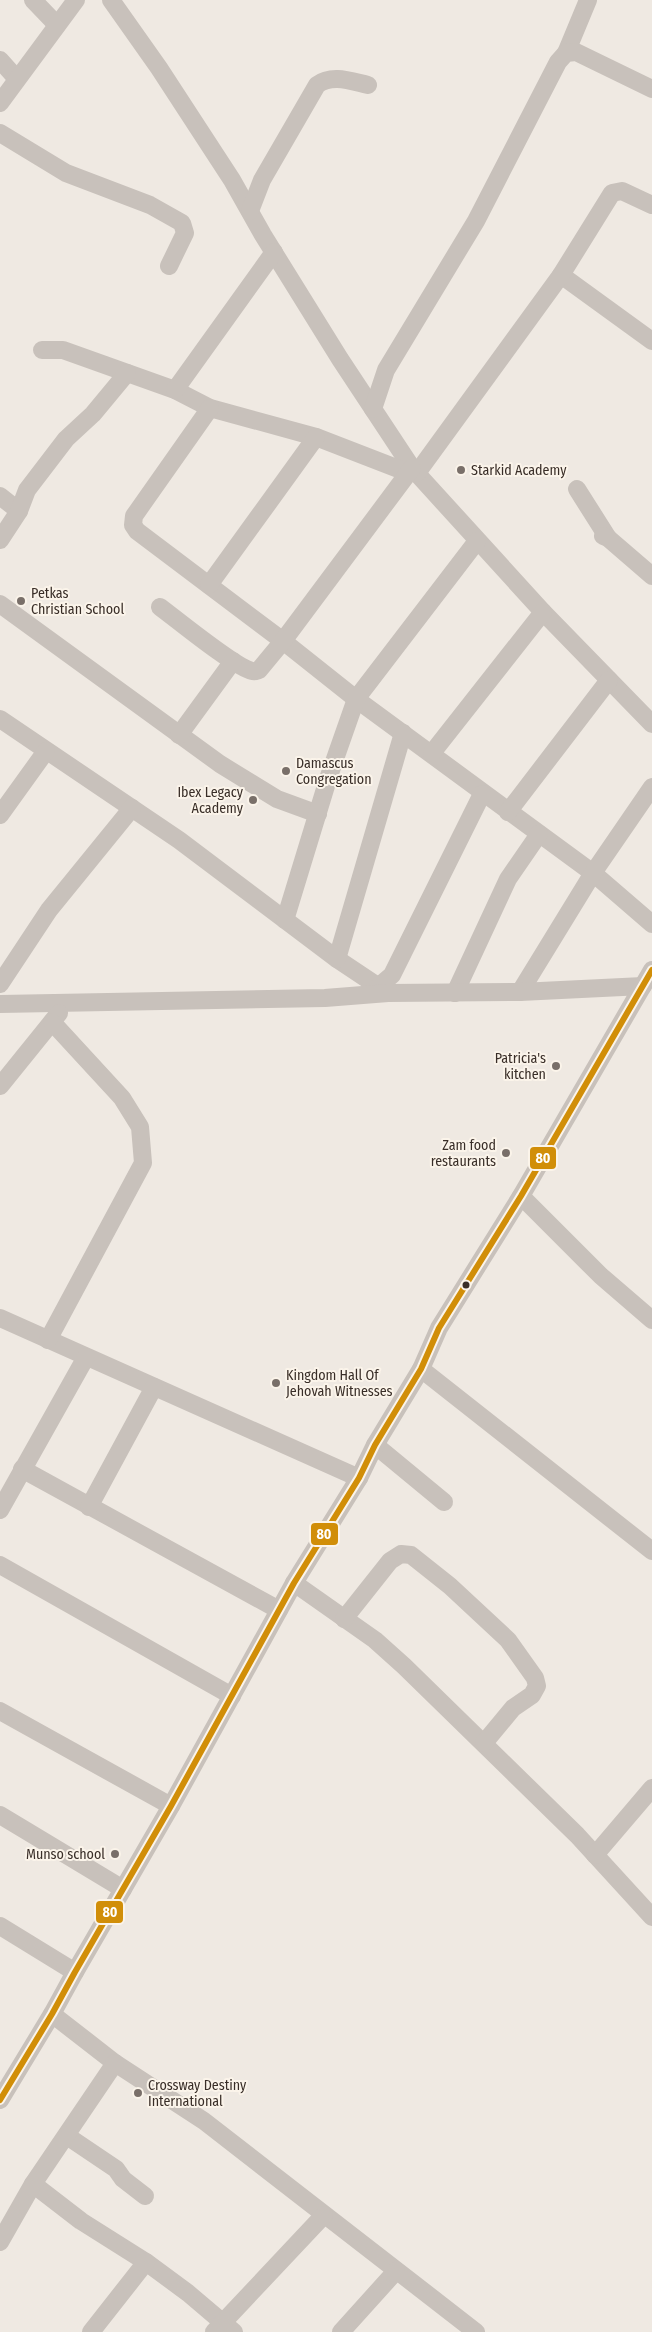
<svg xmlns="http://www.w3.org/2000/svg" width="652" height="2332" font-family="'Fira Sans Condensed',sans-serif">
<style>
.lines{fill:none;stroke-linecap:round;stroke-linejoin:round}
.minor{stroke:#c8c1bb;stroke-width:18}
.bus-1-casing{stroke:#fbf4ea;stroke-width:10}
.bus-1{stroke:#d18e08;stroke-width:6}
.poi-dot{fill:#796f69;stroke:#fbf4ea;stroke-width:2}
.bus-dot{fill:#392e28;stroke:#fbf4ea;stroke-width:2}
.labels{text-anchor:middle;stroke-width:4;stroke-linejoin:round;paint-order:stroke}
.poi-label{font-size:14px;fill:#392e28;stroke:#fbf4ea;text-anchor:start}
.line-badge{stroke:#fbf4ea;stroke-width:2}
.badge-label{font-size:14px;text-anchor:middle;font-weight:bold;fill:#fff}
</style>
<rect width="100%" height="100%" fill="#efe9e2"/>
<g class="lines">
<g class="minor">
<path d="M33 0 57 25"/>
<path d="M111 0 159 68 232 180 263 235 340 359 412 468 543 612 652 724"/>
<path d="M566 53 588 0"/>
<path d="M0 60 17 79"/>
<path d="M0 103 76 0"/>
<path d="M0 133 66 173 150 205 182 223 185 233 169 266"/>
<path d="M250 211 262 180 317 85C332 74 350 81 368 85"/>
<path d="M561 275 652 341"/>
<path d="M42 350H63L175 390 210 408 316 437 409 473"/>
<path d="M175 390 274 252"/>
<path d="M210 408 134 516 133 525 137 531 283 641 356 699 593 873 652 924"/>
<path d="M373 409 386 370 476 221 558 62 566 53 576 52 652 89"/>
<path d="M417 473 561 275 612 193 622 191 652 205"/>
<path d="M577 489 608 538"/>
<path d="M0 496 19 511"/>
<path d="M603 536 608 538 652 576"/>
<path d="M0 540 19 511 27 490 66 439 93 414 127 373"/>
<path d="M209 585 316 437"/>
<path d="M0 604 220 764 277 799 318 814"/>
<path d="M160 607C176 619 236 668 252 671 255 672 256 671 259 670L283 641 412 468"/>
<path d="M0 719 179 840 337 959 388 993"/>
<path d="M179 735 233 661"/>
<path d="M432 753 543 612"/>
<path d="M508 812 609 680"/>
<path d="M0 815 46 751"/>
<path d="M285 920 329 776 356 699 477 541"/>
<path d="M337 959 403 733"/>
<path d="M0 984 49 910 132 808"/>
<path d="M378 987 392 975 482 794"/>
<path d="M520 992 593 873 652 787"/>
<path d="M455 993 508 879 539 834"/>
<path d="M0 1004 325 998 388 993 520 992 643 986"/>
<path d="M0 1086 59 1013"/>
<path d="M521 1196 601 1276 652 1320"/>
<path d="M0 1318 359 1478"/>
<path d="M48 1340 143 1163 140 1127 122 1098 52 1022"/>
<path d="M421 1369 652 1551"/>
<path d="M375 1445 444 1502"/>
<path d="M22 1469 279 1610"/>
<path d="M89 1507 154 1387"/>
<path d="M0 1510 86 1357"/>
<path d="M0 1565 232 1696"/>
<path d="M294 1583 375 1640 404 1666 577 1835 652 1917"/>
<path d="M344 1619 390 1561 401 1554 411 1555 450 1586 508 1640 535 1678 537 1686 532 1695 513 1708 484 1743"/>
<path d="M0 1711 171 1806"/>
<path d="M0 1815 123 1889"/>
<path d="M595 1855 652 1788"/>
<path d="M0 1926 75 1972"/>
<path d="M52 2014 115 2063 204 2121 476 2332"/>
<path d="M0 2100 52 2014 75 1972 171 1806 294 1583 359 1478 375 1445 421 1369 439 1328 521 1196 652 970"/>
<path d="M67 2136 116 2169 123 2179 145 2196"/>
<path d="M33 2184 81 2221 146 2262 188 2293 234 2332"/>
<path d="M0 2242 33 2184 115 2063"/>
<path d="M91 2332 146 2262"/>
<path d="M214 2332 324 2215"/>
<path d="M341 2332 396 2271"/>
</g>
<defs>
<path id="bus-1" d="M0 2100 52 2014 75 1972 171 1806 294 1583 359 1478 375 1445 421 1369 439 1328 521 1196 652 970"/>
</defs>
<use href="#bus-1" class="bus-1-casing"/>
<use href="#bus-1" class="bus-1"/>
</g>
<g class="poi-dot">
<circle cx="461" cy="470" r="5"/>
<circle cx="21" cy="601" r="5"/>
<circle cx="286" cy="771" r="5"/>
<circle cx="253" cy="800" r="5"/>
<circle cx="556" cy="1066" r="5"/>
<circle cx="506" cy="1153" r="5"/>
<circle cx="276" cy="1383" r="5"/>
<circle cx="115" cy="1854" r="5"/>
<circle cx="138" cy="2093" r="5"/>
</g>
<circle class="bus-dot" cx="466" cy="1285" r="4.5"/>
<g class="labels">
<g class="poi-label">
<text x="471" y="475">Starkid Academy</text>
<text x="31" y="598">Petkas<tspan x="31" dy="16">Christian School</tspan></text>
<text x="296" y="768">Damascus<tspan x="296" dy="16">Congregation</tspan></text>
<text x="243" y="797" text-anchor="end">Ibex Legacy<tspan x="243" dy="16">Academy</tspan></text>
<text x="546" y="1063" text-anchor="end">Patricia's<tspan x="546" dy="16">kitchen</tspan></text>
<text x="496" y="1150" text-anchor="end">Zam food<tspan x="496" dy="16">restaurants</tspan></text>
<text x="286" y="1380">Kingdom Hall Of<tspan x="286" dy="16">Jehovah Witnesses</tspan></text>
<text x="105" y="1859" text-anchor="end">Munso school</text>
<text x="148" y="2090">Crossway Destiny<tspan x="148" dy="16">International</tspan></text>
</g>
</g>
<g class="line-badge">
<rect x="529" y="1146" width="28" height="24" rx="5" fill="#d18e08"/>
<rect x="310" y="1522" width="29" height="24" rx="5" fill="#d18e08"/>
<rect x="95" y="1900" width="29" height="24" rx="5" fill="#d18e08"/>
</g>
<g class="badge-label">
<text x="543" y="1163">80</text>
<text x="324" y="1539">80</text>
<text x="110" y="1917">80</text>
</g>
</svg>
